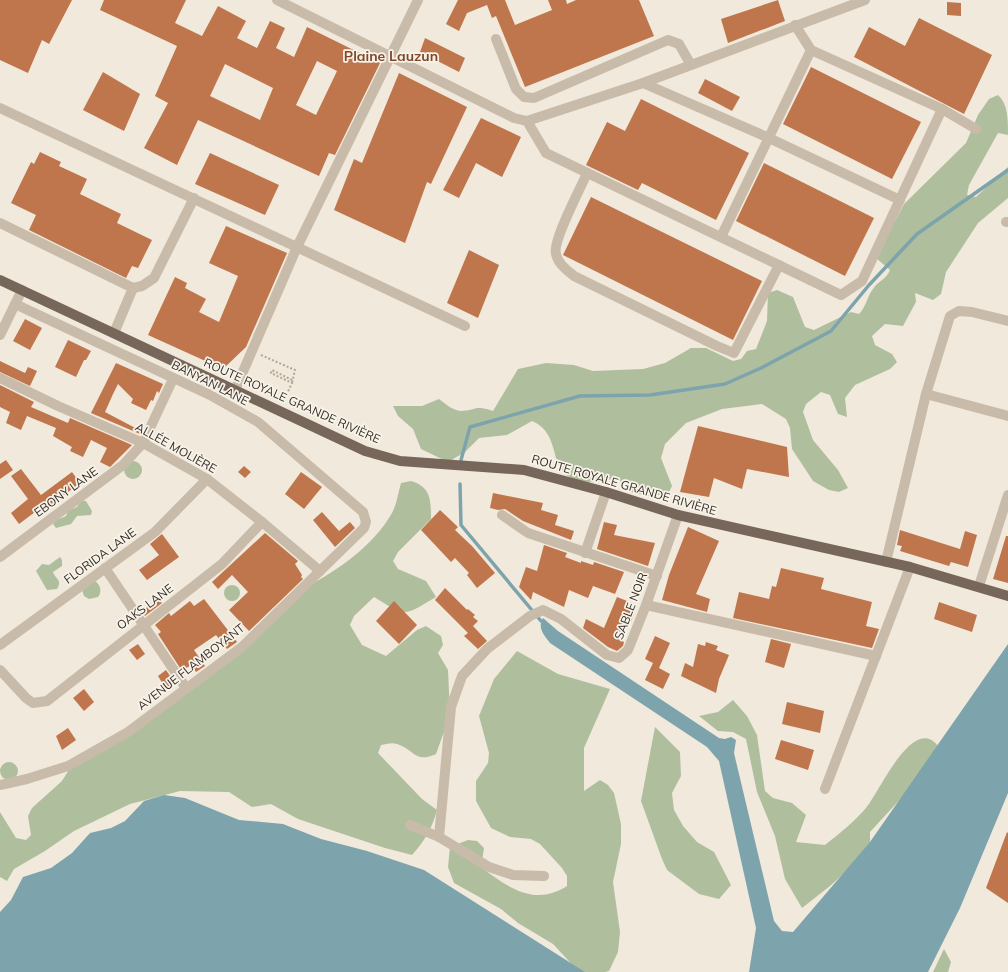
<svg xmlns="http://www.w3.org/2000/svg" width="1008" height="972" font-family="Mulish,sans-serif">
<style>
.green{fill:#afbf9d}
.water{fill:#7da4ac}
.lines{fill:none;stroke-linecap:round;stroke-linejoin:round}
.stream{stroke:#7da4ac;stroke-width:3.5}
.building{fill:#bf764c;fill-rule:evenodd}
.path{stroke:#b4a593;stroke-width:2;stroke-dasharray:2 2;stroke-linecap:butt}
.minor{stroke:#c8bba9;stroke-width:10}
.major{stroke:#77675a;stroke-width:10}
.labels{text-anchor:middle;stroke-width:3.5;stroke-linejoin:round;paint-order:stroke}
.street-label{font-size:12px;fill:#362e28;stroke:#f8f3e9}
.quarter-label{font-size:14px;font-weight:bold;fill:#804626;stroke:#f8f3e9}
</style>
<rect width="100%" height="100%" fill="#f1e9dc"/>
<g class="green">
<path d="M998 95C1008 104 1008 119 1008 135L998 133 969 185 967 195 976 197 1008 167V198L978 223 946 272 941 294 933 300 915 293 916 302 903 326 885 324 872 336 875 345 892 354 897 362 890 369 855 385 845 398 847 417 838 414 830 395 821 392 806 404 803 412 813 440 838 470 848 488 839 492 829 490 813 481 792 449 790 428 786 419 762 404 722 409 686 423 665 444 661 458 672 486 668 494 649 496 631 492 617 478C609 479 598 483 589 482 541 479 567 436 532 421L507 435 479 438 465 452 448 462 421 449 413 429 398 416 393 406H422L439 399C446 404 453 411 462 411 478 410 474 405 493 411L518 369 546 363 574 365 593 371 643 369 665 363 691 348H706L733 361 741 359 747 351 756 349 767 321 768 293 777 290 793 297 805 327 814 330 851 312 859 314C866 307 867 297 873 289 878 281 886 280 890 270L876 258 904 204 966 143 978 115 989 99Z"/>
<circle cx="133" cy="470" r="9"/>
<path d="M411 481C431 487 431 500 431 519L398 552 393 561 398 569 426 581 436 597C402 617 407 617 374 597L354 616 350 625 362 645 386 656 417 630 426 626 441 636 443 645 438 653 448 670 450 715 436 754C415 764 414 749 397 744 392 742 386 744 381 745L378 753 422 799 437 810C432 828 425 841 412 855L385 848 298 819 271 804 252 807 229 792 180 791 130 804 74 831 45 851 14 869 7 881 0 877V812L16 838 26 840 31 835 28 816 32 808 62 781 70 768 131 733 313 583C343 567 375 543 392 513 397 504 398 493 401 483Z"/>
<path d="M81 501H86L92 511 91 515 77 516 71 524 56 528 53 524C58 518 60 519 66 516L68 511 77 507Z"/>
<path d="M60 557 62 560V566L53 572C55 579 63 580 57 589L47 590 36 571 42 564 49 565Z"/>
<path d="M95 581C101 585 102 592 98 597L89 599 84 596 82 590Z"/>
<circle cx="232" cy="593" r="8"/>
<path d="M517 651 558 674 610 689 584 748V791L600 780 608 785 614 793 621 824V844L613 882 620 932 618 952 609 971 605 972H579L553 944 518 923 501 909 454 883 448 867 450 847 468 840 477 841 484 848 481 867C507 887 535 907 567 886V876L562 868 540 844 531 839 510 837 491 828 476 801V781L488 763 489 753 479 716 494 679Z"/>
<path d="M733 700 747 716 757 735 765 791 773 798 792 803 806 815 796 842 825 845C840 833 854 822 866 808 880 791 913 714 938 746L905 794 870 832V842L866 853 830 886 802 908 785 879 775 836 757 792 746 739 733 732 718 731 699 716 718 712Z"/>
<path d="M655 727 680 752 681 776 672 793 674 810 683 826 697 842 714 852 731 885 719 899 699 894 667 870 662 859 641 801Z"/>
<circle cx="9" cy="771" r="9"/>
<path d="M944 949 951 962 948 972H933Z"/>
</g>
<g class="water">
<path d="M543 618 558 631 719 738 725 739 731 737 736 740 734 753 774 921 782 931 793 932 870 842 1008 644V793L960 908 928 972H749L756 928 719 761 707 747 550 643C544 635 537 628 543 618Z"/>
<path d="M164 795 185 798 239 820 283 824 321 839 367 851 424 870 585 972H0V912L11 900 23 877 51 868 72 853 90 833 111 828 125 821 144 801Z"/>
</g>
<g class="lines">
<g class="stream">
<path d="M461 460 470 427 580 396 650 395 725 384 761 368 831 331 869 285 917 234 1008 170"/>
<path d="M460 484 461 525 541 621"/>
</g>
</g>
<g class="building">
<path d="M0 0H72L49 44 42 40 28 73 0 60Z"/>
<path d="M104 0H186L175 23 202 36 218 6 246 21 237 38 257 48 270 21 285 28 276 48 294 57 307 27 380 63 335 155 329 153 319 176 198 120 177 165 144 148 168 103 155 96 177 46 100 10ZM317 61 337 71 316 115 296 105ZM225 64 273 88 260 120 210 96Z"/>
<path d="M458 0H505L515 25 552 10 548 0H566L567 4 576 0H639L654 36 525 87 496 16 492 18 487 5 467 13 459 31 446 24Z"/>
<path d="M778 0 785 21 728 43 721 19Z"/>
<path d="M947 2 961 3V16L947 15Z"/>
<path d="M919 18 992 55 964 114 854 57 869 27 905 46Z"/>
<path d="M425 38 465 58 459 72 420 52Z"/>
<path d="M811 67 921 122 892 179 783 124Z"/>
<path d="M103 72 140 94 124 131 83 110Z"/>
<path d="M399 73 467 107 431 184 427 182 405 243 334 210 354 159 362 163Z"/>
<path d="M705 79 740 97 732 111 698 93Z"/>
<path d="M641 99 749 153 716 220 642 183 638 190 586 165 607 122 625 131Z"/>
<path d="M481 118 521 137 502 177 476 163 459 198 443 190Z"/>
<path d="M40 152 61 162 59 166 87 179 80 194 121 214 117 223 152 240 138 268 132 266 126 278 29 230 36 215 11 203 31 162 34 164Z"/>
<path d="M210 153 279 185 265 215 195 184Z"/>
<path d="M764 163 874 218 845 276 736 221Z"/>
<path d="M591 197 762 281 733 340 563 255Z"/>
<path d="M226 226 287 253 246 347 223 369 148 335 175 277 187 283 185 288 206 299 199 312 219 322 238 276 209 263Z"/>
<path d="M469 250 499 265 478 318 447 303Z"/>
<path d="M25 319 42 328 30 350 13 341Z"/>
<path d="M68 340 91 351 86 360H84L76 377 55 367Z"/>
<path d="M0 361 25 373 28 367 37 371 30 386 0 372Z"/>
<path d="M116 363 163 384 159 393 157 391 153 401 151 400 146 410 131 403 133 399 118 384 113 394 105 412 141 431 140 434 91 413Z"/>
<path d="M0 385 34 402 31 407 68 423 70 418 132 445 110 467 100 462 107 448 91 440 83 457 70 451 72 447 53 436 56 428 27 416 21 430 6 423 10 412 0 407Z"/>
<path d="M698 426 787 447 789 477 747 469 742 489 714 478 709 497 680 492Z"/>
<path d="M6 460 13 470 0 479V464Z"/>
<path d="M244 466 251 472 245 478 238 472Z"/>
<path d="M21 469 41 495 72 472 80 483 37 515 35 512 19 524 11 513 28 499 11 476Z"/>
<path d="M301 472 322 487 304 509 285 494Z"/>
<path d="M493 493 543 503 541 510 558 515 555 525 574 531 571 540 523 521 505 509 498 510 490 508Z"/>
<path d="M440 510 458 527 455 530 472 546 495 573 477 588 467 575 469 573 455 558 451 562 421 530Z"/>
<path d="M322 512 339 531 350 522 355 528 335 547 313 520Z"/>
<path d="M604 522 617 525 614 535 655 543 648 566 597 549Z"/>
<path d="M688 527 719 541 696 594 710 599 707 612 662 600 669 575Z"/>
<path d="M900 530 960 549 965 531 977 535 968 567 951 562 949 566 900 551 902 546 897 545Z"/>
<path d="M265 533 298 561 295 564 302 575 301 577 303 579 249 631 229 610 248 592 232 575 218 589 212 582Z"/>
<path d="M162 534 179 557 147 580 139 570 159 555 150 544Z"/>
<path d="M1006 536H1008V583L993 579Z"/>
<path d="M544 545 567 553 565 557 581 563V561L593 565 594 562 624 572 615 594 593 586 588 598 569 590 564 607 533 592 531 600 519 587 526 567 537 571Z"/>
<path d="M781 568 824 578 821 589 872 602 866 626 879 629 872 648 733 618 739 592 769 599 772 586 776 587Z"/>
<path d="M445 588 467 610 468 609 475 615 473 617 478 621 473 626 487 641 478 649 464 636 468 633 435 600Z"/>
<path d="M617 597 637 605 631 622 629 621 620 640 624 642 623 646 617 651 608 647 583 628 586 619 604 628Z"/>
<path d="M158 599 162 603 145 616 142 611Z"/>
<path d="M204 599 237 642 227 649 216 635 194 650 205 666 196 672 191 665 182 671 158 634 161 632 155 625 169 613 171 616 190 601 194 606Z"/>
<path d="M394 601 417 625 399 644 376 621Z"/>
<path d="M939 602 977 615 972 632 934 619Z"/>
<path d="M655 636 670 643 659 668 670 674 663 689 645 680 653 663 645 659Z"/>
<path d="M771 639 791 644 784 668 765 662Z"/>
<path d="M706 642 718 646 716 650 729 655 719 679 716 693 681 676 685 663 693 667 698 644 705 646Z"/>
<path d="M138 644 145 654 137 660 129 650Z"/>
<path d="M166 670 175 683 166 689 158 676Z"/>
<path d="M84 689 94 702 84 711 73 698Z"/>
<path d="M787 702 824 711 820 733 782 724Z"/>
<path d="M68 728 76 740 62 750 56 736Z"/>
<path d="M781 740 814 750 808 770 775 759Z"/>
<path d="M1007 832 1008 833V903L986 888Z"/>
</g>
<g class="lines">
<g class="path">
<path d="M261 355 295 370 292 383"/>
<path d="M283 402 292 383 271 373 272 370 292 380"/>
</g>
<g class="minor">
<path d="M277 0 514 118 527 121 643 83 865 0"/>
<path d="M795 25 811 50 942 109 976 129"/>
<path d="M496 39 516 89 524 97 534 98 668 40 679 44 691 65"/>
<path d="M643 83 769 138 900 200"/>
<path d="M0 108 465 326"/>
<path d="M527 121 546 153 841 295 862 281 942 109"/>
<path d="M587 173C581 188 552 241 556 254 558 264 567 270 574 276L717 346 734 353 779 265"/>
<path d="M1006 222H1008"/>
<path d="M0 223 133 288 142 286 154 278 194 198"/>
<path d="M721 237 811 50"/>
<path d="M114 333 133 288"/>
<path d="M0 335 22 290"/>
<path d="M0 378 58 406 143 443 207 479 262 522 320 571"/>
<path d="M235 390 297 247 418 0"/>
<path d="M926 394 1008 416"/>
<path d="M502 515 528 533 657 576"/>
<path d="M585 553 606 492"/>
<path d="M0 557 123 465 143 443 173 379"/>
<path d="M886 562 926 394 950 316 959 311 972 312 1008 321"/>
<path d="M105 568 186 688"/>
<path d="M979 586 1008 495"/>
<path d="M646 605 876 656"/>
<path d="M0 645 155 532 207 479"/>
<path d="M0 670 26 698 33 703 47 701 222 564 262 522"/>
<path d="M0 785 27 779 68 766 128 732 242 647 364 528 366 522 363 512 258 422 210 395 15 304"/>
<path d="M825 789 910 567"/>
<path d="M410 825 439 837 489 867 513 875 544 876"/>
<path d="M439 837 451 707 462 676 487 649 530 616 543 610 561 619 607 655 619 658 628 650 646 605 678 515"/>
</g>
<path class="major" d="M0 280 365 451 400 461 524 470 606 492 678 515 910 567 1008 596"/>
</g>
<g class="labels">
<g class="street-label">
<text transform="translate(210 383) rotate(27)" y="4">BANYAN LANE</text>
<text transform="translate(292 401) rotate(24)" y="4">ROUTE ROYALE GRANDE RIVIÈRE</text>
<text transform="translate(176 448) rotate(29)" y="4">ALLÉE MOLIÈRE</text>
<text transform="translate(624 485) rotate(16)" y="4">ROUTE ROYALE GRANDE RIVIÈRE</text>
<text transform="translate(66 492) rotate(-36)" y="4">EBONY LANE</text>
<text transform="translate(100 556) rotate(-36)" y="4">FLORIDA LANE</text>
<text transform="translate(631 606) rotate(-69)" y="4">SABLE NOIR</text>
<text transform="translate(145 607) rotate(-37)" y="4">OAKS LANE</text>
<text transform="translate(191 667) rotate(-38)" y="4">AVENUE FLAMBOYANT</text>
</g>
<g class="quarter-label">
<text x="391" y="61">Plaine Lauzun</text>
</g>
</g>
</svg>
